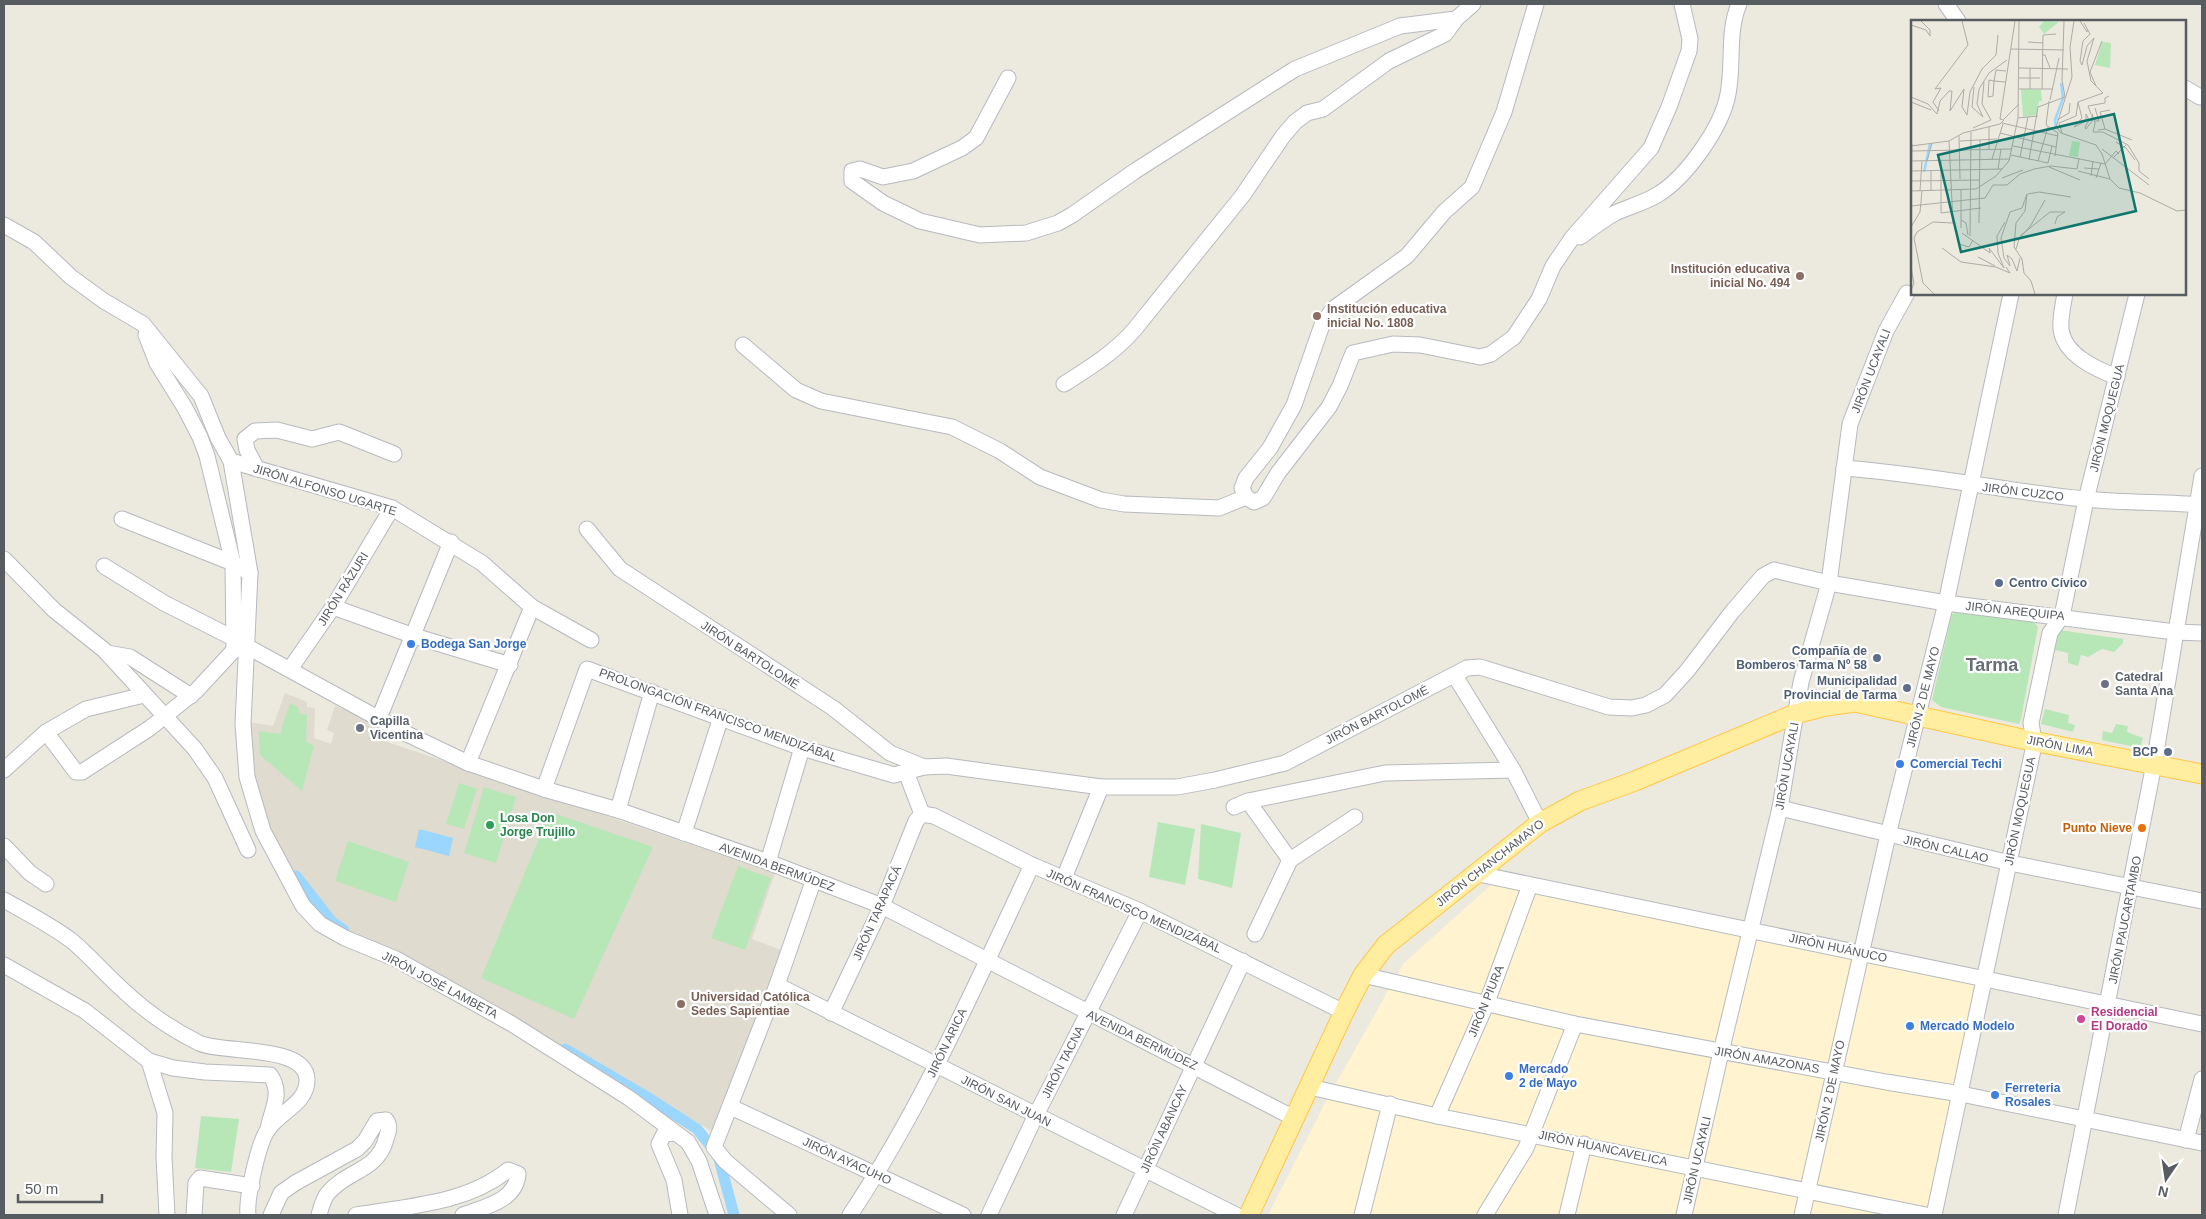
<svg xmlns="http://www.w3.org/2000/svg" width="2206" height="1219" font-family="Helvetica,sans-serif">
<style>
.commercial{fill:#fff3d0}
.education{fill:#dfdbce}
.green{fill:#b8e7b7}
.water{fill:#9bd6ff}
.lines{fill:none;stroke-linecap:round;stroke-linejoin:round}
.canal{stroke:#9bd6ff;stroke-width:11}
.minor-casing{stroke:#b6babf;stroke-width:17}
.major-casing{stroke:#ffc744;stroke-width:21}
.minor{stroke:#fff;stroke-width:15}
.major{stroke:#ffeea0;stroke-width:19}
.education-dot{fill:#8d6e63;stroke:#fff;stroke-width:2}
.service-dot{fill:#5c6f8a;stroke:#fff;stroke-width:2}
.shop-dot{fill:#3f7fe0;stroke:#fff;stroke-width:2}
.worship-dot{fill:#6b7280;stroke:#fff;stroke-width:2}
.leisure-dot{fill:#2e9e5b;stroke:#fff;stroke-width:2}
.food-dot{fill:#e8710a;stroke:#fff;stroke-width:2}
.hotel-dot{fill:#d1479c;stroke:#fff;stroke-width:2}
.labels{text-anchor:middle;stroke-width:4.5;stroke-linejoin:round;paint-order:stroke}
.education-label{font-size:12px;font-weight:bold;fill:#785e54;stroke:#fff;text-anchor:start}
.street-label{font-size:12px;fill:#575c61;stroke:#fff}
.service-label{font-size:12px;font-weight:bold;fill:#4e5e75;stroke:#fff;text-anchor:end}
.shop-label{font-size:12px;font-weight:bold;fill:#366cbe;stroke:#fff;text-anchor:start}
.worship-label{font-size:12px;font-weight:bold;fill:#5b616d;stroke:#fff;text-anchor:start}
.leisure-label{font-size:12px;font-weight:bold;fill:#27864d;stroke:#fff;text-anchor:start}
.food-label{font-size:12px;font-weight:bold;fill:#c56008;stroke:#fff;text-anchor:end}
.hotel-label{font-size:12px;font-weight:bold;fill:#b23c85;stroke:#fff;text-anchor:start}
.district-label{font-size:18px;font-weight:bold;fill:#686e73;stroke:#fff}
.inset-river{fill:none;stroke:#9bd6ff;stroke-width:2.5}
.inset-road{fill:none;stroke:#acada8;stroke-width:1}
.view{fill:#0f766e;fill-opacity:0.15;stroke:#0f766e;stroke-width:2.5}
.inset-edge{fill:none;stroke:#575c61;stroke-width:2.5}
</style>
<rect width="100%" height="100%" fill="#ece9de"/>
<path class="commercial" d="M1501 876 1983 984 1938 1215H1268L1324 1105 1403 964Z"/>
<path class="education" d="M285 693 307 702V707L315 708 314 738 331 744 334 733 327 730 335 706 390 725 387 742 775 873 752 939 784 951 712 1131 463 991 342 927 287 863 262 814 251 772 250 722 273 726Z"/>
<g class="green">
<path d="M1964 610 2032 620 2038 627 2021 719 2019 724 1941 707 1932 700 1952 614Z"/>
<path d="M2059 630 2123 639V643L2114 652 2102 649 2088 657 2081 655 2078 666 2068 663V653L2055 650Z"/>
<path d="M290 703 298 707 300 714H307L306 741 314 746 302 791 260 755 259 731 280 734Z"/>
<path d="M2045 709 2069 715 2068 723 2075 725 2073 732 2041 724Z"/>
<path d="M2116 724 2128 726 2127 732 2143 738 2140 748 2102 740 2103 731 2112 733Z"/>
<path d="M459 783 477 789 464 829 446 824Z"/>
<path d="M484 787 516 797 496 863 464 853Z"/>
<path d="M550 812 653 847 574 1019 481 978Z"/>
<path d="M1158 822 1195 829 1185 885 1149 877Z"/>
<path d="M1201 824 1241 833 1232 888 1198 879Z"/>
<path d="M348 841 409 862 396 902 335 881Z"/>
<path d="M738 866 771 878 745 950 711 938Z"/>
<path d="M201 1116 239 1119 231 1172 195 1168Z"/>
</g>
<path class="water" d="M419 829 453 838 449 856 415 847Z"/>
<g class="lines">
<g class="canal">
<path d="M296 876 332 922 344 930"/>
<path d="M565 1049 652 1100 697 1129 718 1155 734 1215"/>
</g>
<defs>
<g id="minor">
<path d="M1536 4 1504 112 1472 187 1444 212 1407 256 1333 309 1322 325 1294 405 1270 448 1246 478 1242 488 1246 497 1254 502 1263 498 1278 473 1329 407 1340 386 1353 353 1393 344 1420 345 1480 357 1491 354 1514 337 1539 299 1553 266 1572 238 1651 148 1669 107 1689 51 1690 39 1682 4"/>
<path d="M1946 4 1958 21"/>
<path d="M1008 78 976 138 962 148 913 171 883 177 860 169 852 171V181L883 203 920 221 980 235 1026 233 1058 223 1072 215 1135 171 1295 69 1400 26 1456 19"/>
<path d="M2185 88 2200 97"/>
<path d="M4 225 34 242 71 277 104 301 143 324 201 396 218 438 231 461 250 573 243 724 247 777 263 831 303 906 320 924 345 938 396 959 512 1024 629 1098 688 1142 699 1161 717 1215"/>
<path d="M1580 237C1591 229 1603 220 1615 213 1628 207 1644 203 1657 195 1686 178 1722 127 1728 94 1734 63 1727 33 1739 4"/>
<path d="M2065 294C2063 305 2060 317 2061 329 2064 355 2096 369 2117 377"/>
<path d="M146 335 157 363 185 408 200 437 207 456 233 563 250 573"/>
<path d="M743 345 796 390 821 401 952 427 1000 451 1040 477 1101 500 1124 504 1219 508 1246 497"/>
<path d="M1064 384C1089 368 1114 353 1134 330L1243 195 1283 136 1295 122 1307 113 1323 109 1389 61 1445 34 1456 19 1473 4"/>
<path d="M231 461 392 508 482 563 532 607 591 640"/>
<path d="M1844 468C1925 474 2004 491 2085 499 2124 503 2163 502 2202 505"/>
<path d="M257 469 247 450 245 439 255 431 277 430 312 439 339 432 394 454"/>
<path d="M122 519 233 563 234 650"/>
<path d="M587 529 620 569 833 708 890 753 924 767"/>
<path d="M4 559 54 610 104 650 195 749 215 778 248 850"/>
<path d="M104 566 164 603 235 639"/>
<path d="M333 607 414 636 510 665"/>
<path d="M248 647 405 733 468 763 544 789 618 810 768 862 882 906 1294 1118"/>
<path d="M107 653 130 657 191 696"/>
<path d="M290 669 333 607 392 508"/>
<path d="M1455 676 1513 770 1540 823"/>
<path d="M379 718 451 542"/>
<path d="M46 732 76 772H82L150 728 196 691 234 650 248 647"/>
<path d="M468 763 532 607"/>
<path d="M4 770 46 732 86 709 144 695"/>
<path d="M906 772 922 814"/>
<path d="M544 789 587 669 802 748 894 775 924 767 946 766 1101 787H1177L1215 780 1285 763 1467 668 1480 667 1609 707 1632 708 1646 705 1665 695 1687 671 1732 612 1763 576 1774 570 1829 583 1946 603 2175 632 2202 633"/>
<path d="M1248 801 1290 860"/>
<path d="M1234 807 1248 801 1385 773 1513 770"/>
<path d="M1780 808 2010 863 2202 901"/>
<path d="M618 810 652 692"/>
<path d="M922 814 934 816 1032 865 1140 911 1344 1012"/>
<path d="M684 833 721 717"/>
<path d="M4 846 30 873 46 884"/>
<path d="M1290 860 1355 817"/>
<path d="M768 862 802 748"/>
<path d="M1474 873 2202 1024"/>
<path d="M1064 878 1101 787"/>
<path d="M4 900C27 913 51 925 72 941 90 956 106 975 124 991 145 1011 173 1030 199 1043 223 1054 305 1044 307 1079 308 1104 278 1112 267 1131 258 1145 246 1199 248 1215"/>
<path d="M1255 934 1290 860"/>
<path d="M4 965 85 1011 149 1061 173 1068 205 1072 270 1075C283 1093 272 1108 268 1129"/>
<path d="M1363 975 1575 1024 1886 1082 1961 1094 2202 1143"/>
<path d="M777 985 1236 1215"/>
<path d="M831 1013 882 906 916 821 922 814"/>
<path d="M149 1061 165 1113 164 1157 167 1215"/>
<path d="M1310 1087 1437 1116 1926 1215"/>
<path d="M731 1107 963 1215"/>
<path d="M1437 1116 1486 1005 1530 885"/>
<path d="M675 1133 664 1134 659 1144 674 1180 680 1215"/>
<path d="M2186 1140 2202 1079"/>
<path d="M194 1215 196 1183 200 1178 252 1186"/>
<path d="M271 1215 281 1193 295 1183 357 1149 365 1141 377 1121 386 1120C391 1127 388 1132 386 1139 378 1171 347 1170 328 1193 323 1199 321 1208 319 1215"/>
<path d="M356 1215C407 1206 466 1204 508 1170L518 1174C516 1201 484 1207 463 1215"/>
<path d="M789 1215 725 1161 714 1147 777 985 814 879"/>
<path d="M850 1215C923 1105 976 984 1032 865"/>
<path d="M989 1215 1035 1117 1140 911"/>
<path d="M1124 1215 1243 961"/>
<path d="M1362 1215 1390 1104"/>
<path d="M1485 1215 1526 1148 1575 1024"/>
<path d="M1567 1215 1584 1144"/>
<path d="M1684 1215 1721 1052 1780 808 1801 682 1829 583 1850 424 1886 331 1907 293"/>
<path d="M1802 1215 1888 835 1946 603 2011 294"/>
<path d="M1934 1215 2033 750 2034 741 2031 723 2050 633 2062 616 2086 500 2137 294"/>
<path d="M2066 1215 2154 764 2202 476"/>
</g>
<path id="major" d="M1249 1215 1344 1012 1363 975 1386 945 1540 823 1580 801 1635 781 1795 714 1826 706 1855 702 2022 739 2202 774"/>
</defs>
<use href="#minor" class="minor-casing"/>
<use href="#major" class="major-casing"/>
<use href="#minor" class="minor"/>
<use href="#major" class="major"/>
</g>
<g class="education-dot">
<circle cx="1800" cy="276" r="5"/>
<circle cx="1317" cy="316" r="5"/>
<circle cx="681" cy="1004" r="5"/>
</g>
<g class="service-dot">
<circle cx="1999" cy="583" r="5"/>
<circle cx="1877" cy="658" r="5"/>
<circle cx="1907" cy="688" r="5"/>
<circle cx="2168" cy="752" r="5"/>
</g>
<g class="shop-dot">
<circle cx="411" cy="644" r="5"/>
<circle cx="1900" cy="764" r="5"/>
<circle cx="1910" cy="1026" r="5"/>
<circle cx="1509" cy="1076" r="5"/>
<circle cx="1995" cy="1095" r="5"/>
</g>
<g class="worship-dot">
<circle cx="2105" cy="684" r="5"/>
<circle cx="360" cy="728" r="5"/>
</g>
<circle class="leisure-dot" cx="490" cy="825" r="5"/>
<circle class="food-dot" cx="2142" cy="828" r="5"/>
<circle class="hotel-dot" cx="2081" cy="1019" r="5"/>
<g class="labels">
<g class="education-label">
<text x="1790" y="273" text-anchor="end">Institución educativa<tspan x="1790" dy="14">inicial No. 494</tspan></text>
<text x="1327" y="313">Institución educativa<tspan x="1327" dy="14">inicial No. 1808</tspan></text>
<text x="691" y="1001">Universidad Católica<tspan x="691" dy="14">Sedes Sapientiae</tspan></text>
</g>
<g class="street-label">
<text transform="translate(1871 371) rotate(-69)" y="4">JIRÓN UCAYALI</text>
<text transform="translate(2107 418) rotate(-76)" y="4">JIRÓN MOQUEGUA</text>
<text transform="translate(325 490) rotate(17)" y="4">JIRÓN ALFONSO UGARTE</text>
<text transform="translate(2023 492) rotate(7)" y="4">JIRÓN CUZCO</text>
<text transform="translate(343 589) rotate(-58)" y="4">JIRÓN RÁZURI</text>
<text transform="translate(2015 611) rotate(6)" y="4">JIRÓN AREQUIPA</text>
<text transform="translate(750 655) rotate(33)" y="4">JIRÓN BARTOLOMÉ</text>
<text transform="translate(1923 697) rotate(-76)" y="4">JIRÓN 2 DE MAYO</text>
<text transform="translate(718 715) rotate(20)" y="4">PROLONGACIÓN FRANCISCO MENDIZÁBAL</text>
<text transform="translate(1377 715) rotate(-27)" y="4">JIRÓN BARTOLOMÉ</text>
<text transform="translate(2060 746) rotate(11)" y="4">JIRÓN LIMA</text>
<text transform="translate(1787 766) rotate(-80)" y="4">JIRÓN UCAYALI</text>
<text transform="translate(2020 811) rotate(-78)" y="4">JIRÓN MOQUEGUA</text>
<text transform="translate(1946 849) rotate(13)" y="4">JIRÓN CALLAO</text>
<text transform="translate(1490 863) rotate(-38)" y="4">JIRÓN CHANCHAMAYO</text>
<text transform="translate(777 867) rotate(20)" y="4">AVENIDA BERMÚDEZ</text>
<text transform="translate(1134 911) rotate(24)" y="4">JIRÓN FRANCISCO MENDIZÁBAL</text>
<text transform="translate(877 913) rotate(-66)" y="4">JIRÓN TARAPACÁ</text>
<text transform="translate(2125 920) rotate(-79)" y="4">JIRÓN PAUCARTAMBO</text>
<text transform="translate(1838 948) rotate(12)" y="4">JIRÓN HUÁNUCO</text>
<text transform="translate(440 985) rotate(28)" y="4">JIRÓN JOSÉ LAMBETA</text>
<text transform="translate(1486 1001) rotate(-68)" y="4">JIRÓN PIURA</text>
<text transform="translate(1142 1040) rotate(26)" y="4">AVENIDA BERMÚDEZ</text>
<text transform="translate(947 1043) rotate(-64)" y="4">JIRÓN ARICA</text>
<text transform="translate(1767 1060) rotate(10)" y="4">JIRÓN AMAZONAS</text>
<text transform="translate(1063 1062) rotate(-63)" y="4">JIRÓN TACNA</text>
<text transform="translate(1830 1091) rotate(-78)" y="4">JIRÓN 2 DE MAYO</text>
<text transform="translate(1006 1101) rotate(27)" y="4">JIRÓN SAN JUAN</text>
<text transform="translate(1164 1129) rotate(-65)" y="4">JIRÓN ABANCAY</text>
<text transform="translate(1603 1148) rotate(12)" y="4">JIRÓN HUANCAVELICA</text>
<text transform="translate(1697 1160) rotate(-77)" y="4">JIRÓN UCAYALI</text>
<text transform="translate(847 1161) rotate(25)" y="4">JIRÓN AYACUHO</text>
</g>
<g class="service-label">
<text x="2009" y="587" text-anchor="start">Centro Cívico</text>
<text x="1867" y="655">Compañía de<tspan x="1867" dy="14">Bomberos Tarma Nº 58</tspan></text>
<text x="1897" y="685">Municipalidad<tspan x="1897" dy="14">Provincial de Tarma</tspan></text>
<text x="2158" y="756">BCP</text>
</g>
<g class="shop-label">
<text x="421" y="648">Bodega San Jorge</text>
<text x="1910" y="768">Comercial Techi</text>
<text x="1920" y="1030">Mercado Modelo</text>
<text x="1519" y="1073">Mercado<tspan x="1519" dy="14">2 de Mayo</tspan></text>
<text x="2005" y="1092">Ferreteria<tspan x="2005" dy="14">Rosales</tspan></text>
</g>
<g class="worship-label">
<text x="2115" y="681">Catedral<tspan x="2115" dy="14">Santa Ana</tspan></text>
<text x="370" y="725">Capilla<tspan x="370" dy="14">Vicentina</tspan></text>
</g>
<g class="leisure-label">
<text x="500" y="822">Losa Don<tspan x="500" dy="14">Jorge Trujillo</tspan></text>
</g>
<g class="food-label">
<text x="2132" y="832">Punto Nieve</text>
</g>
<g class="hotel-label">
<text x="2091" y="1016">Residencial<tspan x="2091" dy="14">El Dorado</tspan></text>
</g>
<g class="district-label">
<text x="1992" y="671">Tarma</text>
</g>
</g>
<g transform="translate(1911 20)">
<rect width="275" height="275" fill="#ece9de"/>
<path d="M133 1 147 2 149 1 133 14 128 7ZM191 22 200 23 199 48 184 45ZM110 69 130 70 131 81H128L126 95 112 97ZM161 121 169 122 167 137 158 136Z" fill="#b8e7b7"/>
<path class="inset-river" d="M145 108 144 100 152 78 150 63M13 152 19 124"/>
<path class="inset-road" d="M153 1 151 60 154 77M163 1 159 27 161 57 145 107 150 113 185 125 191 134 199 159 208 168 229 173 266 191 275 190M169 1 176 12V10M173 3 179 14 172 21 169 41 171 45 176 26 183 18 176 41 180 61 185 66 179 52 191 21M0 5 15 10 19 16V10L10 1M117 22 132 23M100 29 153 30M131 35H134L139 48M108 48 157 49M119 48V69M108 58H129M94 62 83 61 78 60 77 77 82 76 83 61 85 50 95 51M63 67 61 87 72 97M53 69 51 87 56 95M108 69H142M131 69 132 15 145 14M0 77 17 84 26 94 29 81 38 71H41L39 91 53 69M139 80 148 38M138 81 135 105 147 113 144 136M0 82 20 90M167 82 192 73 185 66M28 91 22 82 30 68 24 69 57 25 51 1M180 94 177 86 194 83V78L198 76M56 95 59 72 71 49 85 35 87 15M72 97 66 84 68 69 78 53 96 40M107 98 127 96M89 99 104 1M93 99 108 84M146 100 158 93 159 83M184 101H188L184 88M91 103 147 116M62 108 80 100 71 84 73 62M194 109 189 92 199 90M187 110 194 109 221 120M89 113 145 127M151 113 148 103 165 96 167 82 171 98 163 107 175 101V94L178 100 174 107 175 109 181 101V94L184 103 182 112H192L217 125 228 143V151L238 159M48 116 49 159M49 121 86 119M205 122 215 128 224 140M0 126 38 121 52 113 89 104 93 100 89 99M102 126 194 144M78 129V107M191 129 238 165M0 131 101 129M100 135 137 143M109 137 117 97M202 138 215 125M81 139 92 104M118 140 127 87 154 77M0 141 99 139M16 141 21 123M30 141V193L70 188M127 141 137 107M137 143 141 126M194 144 205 131 208 134M138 147 169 160M173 148 188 149M87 149 90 129M0 151 91 149M167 151 199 159M180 156 182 141M91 158 112 150M185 158 190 143M0 161 69 160M20 170V150M50 170V208M0 171 65 169 85 156 98 141 107 98 108 1M9 171 11 141M117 174 128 172 160 177M0 186 74 178 82 165H96L109 154 123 149 140 146 166 149 168 138M50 200 55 203 57 215M0 203 1 124M68 203 69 120M0 207 9 192 11 171M51 213 79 233 78 228 93 248 87 233 86 216 94 202M59 216 60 112M109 216 139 192H154L146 197 144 204M48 224 58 227 62 220M31 228 50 242 85 247 99 253 95 247M105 229 108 219 120 205 134 180M67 237 84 246M109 238 106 251 101 239 96 235 99 246 93 238 90 218 99 192 111 188 116 174 114 191 105 203 103 227 111 239 113 253 120 261 124 274M0 247 3 264 0 270M23 274 12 263 3 218 6 212 22 202 42 203 38 121"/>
<path class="view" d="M203 94 225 191 50 232 27 135Z"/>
<rect width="275" height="275" class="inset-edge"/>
</g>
<rect width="2206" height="1219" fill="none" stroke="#575c61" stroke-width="10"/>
<g transform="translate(2166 1179) rotate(193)" stroke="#ffffff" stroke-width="4" paint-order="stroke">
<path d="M0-4L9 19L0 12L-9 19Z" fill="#575c61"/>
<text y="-8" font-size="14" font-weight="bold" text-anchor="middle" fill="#575c61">N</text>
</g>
<path d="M18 1194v8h84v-8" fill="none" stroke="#575c61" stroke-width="2.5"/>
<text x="25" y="1194" font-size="15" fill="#575c61" stroke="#ffffff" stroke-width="4" paint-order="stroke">50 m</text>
</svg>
